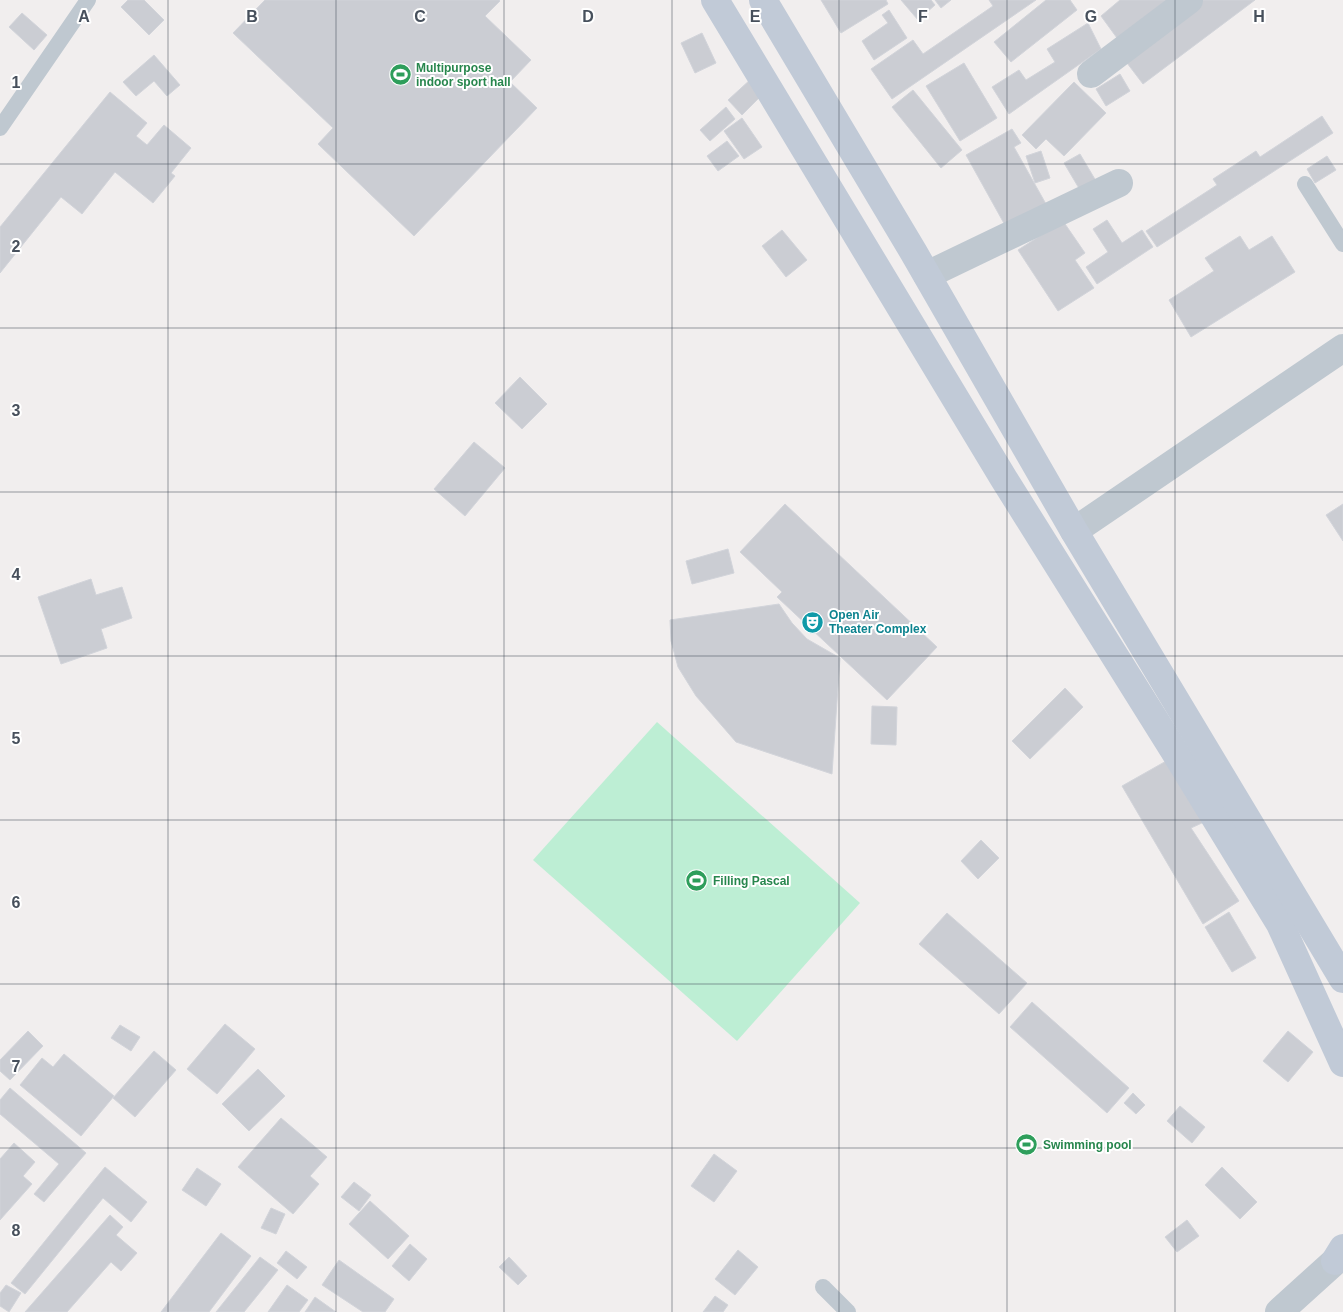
<svg xmlns="http://www.w3.org/2000/svg" width="1343" height="1312" font-family="Arial,sans-serif">
<style>
.green{fill:#bdeed4}
.building{fill:#cbcdd3;stroke:#d2d4da}
.lines{fill:none;stroke-linecap:round;stroke-linejoin:round}
.lane{stroke:#bfc8d0;stroke-width:16}
.street{stroke:#bfc8d0;stroke-width:28}
.secondary{stroke:#c1cad7;stroke-width:28}
.grid{fill:none;stroke:#47505c;stroke-width:1;stroke-opacity:0.55}
.labels{text-anchor:middle;stroke-width:4;stroke-linejoin:round;paint-order:stroke}
.leisure-label{font-size:12px;font-weight:bold;fill:#27864d;stroke:#fff;text-anchor:start}
.culture-label{font-size:12px;font-weight:bold;fill:#0d838f;stroke:#fff;text-anchor:start}
.grid-label{font-size:16px;text-anchor:middle;font-weight:bold;fill:#47505c;stroke:#fff;stroke-width:4;stroke-linejoin:round;paint-order:stroke}
</style>
<rect width="100%" height="100%" fill="#f1eeee"/>
<path class="green" d="M657 722 860 903 737 1041 533 860Z"/>
<g class="building">
<path d="M128 0H144L164 20 149 35 121 7Z"/>
<path d="M265 0H499L500 1 485 16 531 60 510 82 537 108 414 236 318 144 333 128 233 33Z"/>
<path d="M821 0H886L888 4 841 33Z"/>
<path d="M901 0H931L935 5 918 20Z"/>
<path d="M935 0H951L941 8Z"/>
<path d="M989 0H1036L892 99 871 69 913 40 923 54 993 6Z"/>
<path d="M1046 0H1070L1077 10 1011 62 994 42Z"/>
<path d="M1120 0H1167L1117 38 1101 16Z"/>
<path d="M1201 0H1255L1143 84 1124 59Z"/>
<path d="M889 10 907 38 874 60 862 41 888 23 882 15Z"/>
<path d="M22 13 47 35 34 50 9 27Z"/>
<path d="M1088 23 1101 49 1009 114 992 87 1019 70 1026 80 1055 62 1047 49Z"/>
<path d="M702 33 716 63 695 73 681 43Z"/>
<path d="M154 55 180 85 167 96 154 81 136 96 123 82Z"/>
<path d="M964 63 997 118 960 141 926 86Z"/>
<path d="M1120 74 1130 91 1106 106 1096 89Z"/>
<path d="M751 79 764 93 742 115 728 100Z"/>
<path d="M1074 82 1106 113 1064 156 1046 139 1036 149 1022 135Z"/>
<path d="M913 90 962 150 941 168 892 107Z"/>
<path d="M110 92 147 123 136 136 147 145 164 125 191 148 171 173 175 176 153 203 115 172 82 214 61 197 0 273V227Z"/>
<path d="M726 107 735 119 710 141 700 130Z"/>
<path d="M1322 116 1333 133 1157 247 1146 231 1217 185 1213 179 1256 151 1260 157Z"/>
<path d="M742 118 762 147 744 159 724 131Z"/>
<path d="M1012 129 1021 143 1014 147 1046 204 1006 227 966 155Z"/>
<path d="M727 141 739 156 718 171 707 156Z"/>
<path d="M1041 151 1050 178 1035 183 1026 156Z"/>
<path d="M1080 154 1096 181 1080 190 1064 163Z"/>
<path d="M1327 156 1336 170 1315 183 1307 169Z"/>
<path d="M1107 220 1122 243 1142 230 1153 247 1097 284 1086 267 1108 252 1093 229Z"/>
<path d="M1063 221 1085 253 1075 260 1094 288 1058 311 1018 250Z"/>
<path d="M782 230 807 260 786 277 762 246Z"/>
<path d="M1240 236 1249 250 1272 236 1295 272 1191 337 1169 300 1214 271 1205 258Z"/>
<path d="M520 377 547 404 522 429 495 403Z"/>
<path d="M474 442 505 468 465 516 434 489Z"/>
<path d="M785 504 937 647 887 700 777 597 782 592 740 552Z"/>
<path d="M1343 504V541L1326 515Z"/>
<path d="M728 549 734 573 692 584 686 561Z"/>
<path d="M91 579 96 595 122 587 132 618 101 629 107 648 61 664 38 597Z"/>
<path d="M779 604 792 623 807 639 840 658 832 774 736 742 696 696 678 667 671 641 670 620Z"/>
<path d="M1065 688 1083 707 1030 759 1012 741Z"/>
<path d="M872 706 897 707 896 745 871 744Z"/>
<path d="M1168 760 1204 822 1191 828 1239 901 1203 924 1122 786Z"/>
<path d="M981 840 999 858 978 879 961 861Z"/>
<path d="M1229 912 1256 958 1232 972 1205 927Z"/>
<path d="M947 913 1027 983 999 1014 919 944Z"/>
<path d="M1032 1002 1129 1088 1107 1113 1010 1027Z"/>
<path d="M225 1024 255 1049 217 1094 187 1069Z"/>
<path d="M120 1025 140 1037 131 1051 111 1038Z"/>
<path d="M28 1031 43 1046 10 1080 0 1071V1060Z"/>
<path d="M1288 1031 1313 1052 1288 1082 1263 1061Z"/>
<path d="M154 1051 176 1070 135 1117 113 1098Z"/>
<path d="M64 1054 114 1096 81 1136 20 1085 42 1058 53 1067Z"/>
<path d="M258 1069 285 1096 249 1131 222 1104Z"/>
<path d="M10 1088 86 1153 44 1202 34 1194 59 1164 0 1114V1100Z"/>
<path d="M1133 1093 1145 1105 1136 1114 1124 1103Z"/>
<path d="M1180 1106 1205 1127 1192 1143 1167 1121Z"/>
<path d="M281 1118 327 1157 310 1176 319 1184 293 1214 238 1167Z"/>
<path d="M14 1143 35 1162 23 1176 32 1184 0 1220V1159Z"/>
<path d="M714 1154 737 1171 714 1202 691 1186Z"/>
<path d="M105 1167 147 1202 131 1222 103 1198 25 1294 11 1283Z"/>
<path d="M1222 1167 1257 1202 1240 1219 1205 1185Z"/>
<path d="M197 1168 221 1184 206 1206 182 1190Z"/>
<path d="M354 1182 371 1195 359 1211 341 1197Z"/>
<path d="M370 1201 409 1236 388 1259 349 1224Z"/>
<path d="M271 1208 285 1214 276 1234 261 1228Z"/>
<path d="M110 1215 123 1227 116 1235 137 1253 121 1271 111 1262 67 1312H25Z"/>
<path d="M1187 1220 1199 1236 1177 1252 1165 1237Z"/>
<path d="M221 1233 251 1256 209 1312H161Z"/>
<path d="M410 1244 427 1259 409 1281 392 1266Z"/>
<path d="M738 1250 758 1267 735 1295 715 1279Z"/>
<path d="M286 1251 307 1267 297 1279 277 1263Z"/>
<path d="M260 1257 278 1270 244 1312H216Z"/>
<path d="M509 1257 527 1276 518 1285 499 1267Z"/>
<path d="M339 1260 394 1299 385 1312H363L322 1285Z"/>
<path d="M6 1285 21 1293 9 1312 0 1306V1293Z"/>
<path d="M287 1285 308 1300 299 1312H268Z"/>
<path d="M715 1296 728 1305 723 1312H703Z"/>
<path d="M315 1297 336 1312H305Z"/>
</g>
<g class="lines">
<g class="lane">
<path d="M0 128 88 0"/>
<path d="M1305 184 1343 244"/>
<path d="M823 1287 848 1312"/>
</g>
<g class="street">
<path d="M1091 74 1189 0"/>
<path d="M927 275 1119 183"/>
<path d="M1074 531 1343 348"/>
<path d="M1279 1312 1343 1254"/>
</g>
<g class="secondary">
<path d="M715 0 1004 479 1173 749 1280 924 1343 1063"/>
<path d="M763 0 914 253 1074 531 1343 979"/>
<path d="M1335 1261 1343 1248"/>
</g>
</g>
<path class="grid" d="M168 0V1312M336 0V1312M504 0V1312M672 0V1312M839 0V1312M1007 0V1312M1175 0V1312M0 164H1343M0 328H1343M0 492H1343M0 656H1343M0 820H1343M0 984H1343M0 1148H1343"/>
<defs>
<symbol id="stadium-disc" viewBox="-11 -11 22 22"><circle r="9.5" fill="#2e9e5b" stroke="#fff"/><path d="M0-5a6.5 5 0 1 0 0 10a6.5 5 0 1 0 0-10ZM-3.5-1.8h7v3.6h-7Z" fill="#fff"/></symbol>
<symbol id="theatre-disc" viewBox="-11 -11 22 22"><circle r="9.5" fill="#0f9aa8" stroke="#fff"/><path d="M-5-5.5Q0-4 5-5.5V0Q5 5 0 6Q-5 5-5 0ZM-3.3-2.5H-1v1.5H-3.3ZM1-2.5H3.3v1.5H1ZM-2.8 1Q0 5.5 2.8 1Z" fill="#fff"/></symbol>
</defs>
<g fill-rule="evenodd">
<use href="#stadium-disc" x="388" y="62" width="25" height="25"/>
<use href="#theatre-disc" x="800" y="610" width="25" height="25"/>
<use href="#stadium-disc" x="684" y="868" width="25" height="25"/>
<use href="#stadium-disc" x="1014" y="1132" width="25" height="25"/>
</g>
<g class="labels">
<g class="leisure-label">
<text x="416" y="72">Multipurpose<tspan x="416" dy="14">indoor sport hall</tspan></text>
<text x="713" y="885">Filling Pascal</text>
<text x="1043" y="1149">Swimming pool</text>
</g>
<g class="culture-label">
<text x="829" y="619">Open Air<tspan x="829" dy="14">Theater Complex</tspan></text>
</g>
</g>
<g class="grid-label">
<text x="84" y="22">A</text>
<text x="252" y="22">B</text>
<text x="420" y="22">C</text>
<text x="588" y="22">D</text>
<text x="755" y="22">E</text>
<text x="923" y="22">F</text>
<text x="1091" y="22">G</text>
<text x="1259" y="22">H</text>
<text x="16" y="88">1</text>
<text x="16" y="252">2</text>
<text x="16" y="416">3</text>
<text x="16" y="580">4</text>
<text x="16" y="744">5</text>
<text x="16" y="908">6</text>
<text x="16" y="1072">7</text>
<text x="16" y="1236">8</text>
</g>
</svg>
